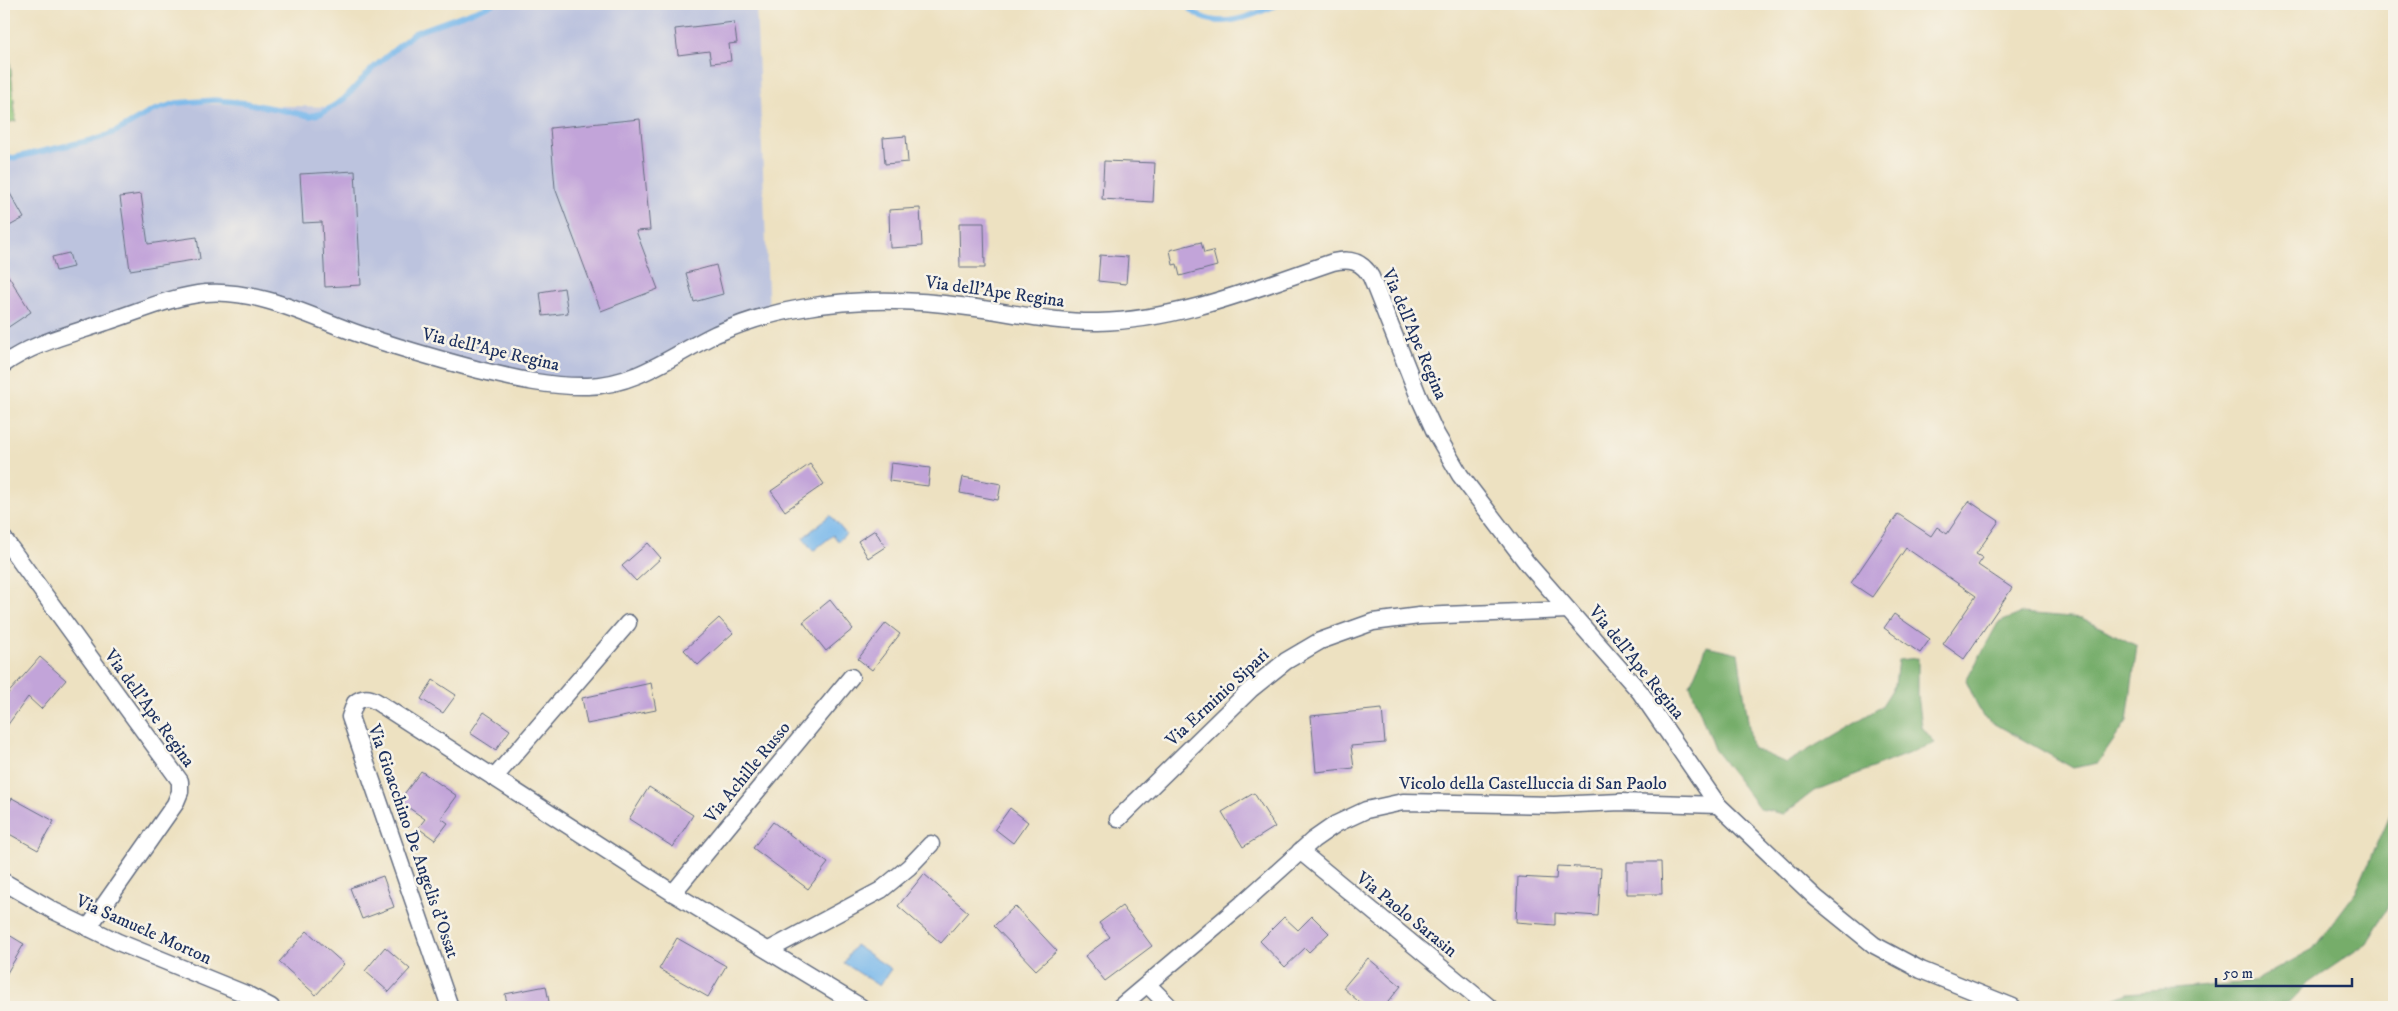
<svg xmlns="http://www.w3.org/2000/svg" width="2398" height="1011" font-family="'IM FELL DW Pica',serif">
<style>
.industrial{fill:#bcc3de}
.green{fill:#93c97b;stroke:#577c6c}
.forest{fill:#76ad6b;stroke:#486e64}
.water{fill:#77b7eb;stroke:#4973a4}
.lines{fill:none;stroke-linecap:round;stroke-linejoin:round}
.stream{stroke:#77b7eb;stroke-width:5.5}
.building{fill:#c2a4d9}
.street-casing{stroke:#646d81;stroke-width:19}
.street{stroke:#fff;stroke-width:16}
.labels{text-anchor:middle;stroke-width:5;stroke-linejoin:round;paint-order:stroke}
.street-label{font-size:18px;fill:#1b2f5e;stroke:#f7f3e8}
</style>
<rect width="100%" height="100%" fill="#f7f3e8"/>
<filter id="ink" filterUnits="userSpaceOnUse"><feTurbulence type="fractalNoise" baseFrequency=".02" numOctaves="2"/><feDisplacementMap in="SourceGraphic" scale="10" xChannelSelector="R" yChannelSelector="G"/><feConvolveMatrix kernelMatrix="1 2 1 2 8 2 1 2 1" color-interpolation-filters="sRGB"/></filter>
<filter id="wash" filterUnits="userSpaceOnUse"><feTurbulence type="fractalNoise" baseFrequency=".0096" numOctaves="4" result="noise"/><feDisplacementMap in="SourceGraphic" scale="20" xChannelSelector="R" yChannelSelector="G"/><feGaussianBlur stdDeviation="1.12" result="paint"/><feColorMatrix in="noise" values="0 0 0 0 0 0 0 0 0 0 0 0 0 0 0 0 0 1.4 0 .05"/><feComposite in="paint" operator="in"/></filter>
<g filter="url(#wash)">
<rect width="100%" height="100%" fill="#ede1c1"/>
<path class="industrial" d="M493 4H756L769 315 686 350 588 386 519 380 222 294 175 300 4 366V160L100 138 176 103 333 107 373 68 414 33Z"/>
<path class="green" d="M8 42 16 121 4 123V43Z"/>
<g class="forest">
<path d="M2022 613 2082 618 2137 646 2127 721 2098 763 2073 768 1983 717 1966 681 1998 623Z"/>
<path d="M1707 646 1738 653 1752 748 1786 763 1881 707 1895 685 1898 660 1918 658V695L1922 727 1935 743 1814 791 1784 814 1760 809 1714 749 1690 685Z"/>
<path d="M2394 803V896L2392 901 2367 943 2307 984 2289 1003 2271 1007H2106L2104 1003 2128 993 2253 982 2313 949 2356 892Z"/>
</g>
<g class="water">
<path d="M830 515 846 534 838 541 833 535 813 551 803 538Z"/>
<path d="M855 945 891 969 879 986 844 963Z"/>
</g>
<g class="lines">
<g class="stream">
<path d="M1186 4C1210 35 1250 17 1279 4"/>
<path d="M4 160 100 138 117 131 152 111 176 103 215 100 247 103 310 116 322 113 344 99 373 68 414 33 493 4"/>
</g>
</g>
<g id="blocks">
<g class="building">
<path d="M734 22 737 43 729 44 731 61 711 63 709 51 678 55 675 29Z"/>
<path d="M640 119 650 230 636 231 658 289 601 311 555 188 550 128Z"/>
<path d="M906 136 908 162 885 164 883 138Z"/>
<path d="M1104 161 1155 163 1153 202 1102 199Z"/>
<path d="M355 171 361 285 325 287 322 222 303 223 300 174Z"/>
<path d="M4 183 24 218 4 229Z"/>
<path d="M141 194 148 244 197 237 200 259 130 270 120 197Z"/>
<path d="M920 208 922 246 890 248 889 210Z"/>
<path d="M959 223H984L985 268H960Z"/>
<path d="M1201 242 1204 253 1213 251 1217 266 1180 276 1177 264 1173 265 1170 250Z"/>
<path d="M69 253 73 267 56 271 52 257Z"/>
<path d="M1100 255 1128 257 1126 284 1098 281Z"/>
<path d="M716 265 723 294 694 302 686 273Z"/>
<path d="M4 269 31 312 4 330Z"/>
<path d="M564 288 568 313 543 316 540 292Z"/>
<path d="M891 463 930 468 928 486 889 481Z"/>
<path d="M810 464 824 484 785 511 771 491Z"/>
<path d="M963 477 1001 484 998 500 960 493Z"/>
<path d="M1969 501 1999 521 1976 554 1983 558 1978 565 2012 588 1964 659 1943 644 1976 596 1906 548 1872 597 1851 583 1898 514 1931 536 1937 527 1947 534Z"/>
<path d="M875 530 885 547 868 558 858 541Z"/>
<path d="M648 543 661 558 636 581 622 566Z"/>
<path d="M830 600 853 629 826 651 803 622Z"/>
<path d="M1894 614 1930 639 1920 653 1884 628Z"/>
<path d="M719 618 733 633 698 665 684 650Z"/>
<path d="M886 623 900 634 872 670 858 659Z"/>
<path d="M40 657 66 680 41 709 28 697 4 730V698Z"/>
<path d="M433 680 456 695 443 713 421 699Z"/>
<path d="M651 683 656 710 587 724 582 698Z"/>
<path d="M1382 709 1385 743 1351 746 1354 768 1316 772 1311 716Z"/>
<path d="M484 712 510 730 496 750 470 733Z"/>
<path d="M421 771 457 796 441 818 448 823 435 840 418 828 425 819 399 801Z"/>
<path d="M649 787 693 815 673 847 629 819Z"/>
<path d="M1254 793 1275 827 1243 847 1222 812Z"/>
<path d="M12 798 54 821 38 850 4 831V813Z"/>
<path d="M1010 808 1028 822 1013 843 995 829Z"/>
<path d="M773 822 828 863 808 889 753 848Z"/>
<path d="M1627 862H1661L1662 894H1627Z"/>
<path d="M1557 866 1601 868 1598 916 1555 913V925L1516 922 1518 877 1556 879Z"/>
<path d="M924 874 968 912 941 943 898 906Z"/>
<path d="M383 876 394 907 362 919 350 888Z"/>
<path d="M1015 906 1057 951 1036 970 994 926Z"/>
<path d="M1122 906 1152 946 1105 981 1085 956 1110 937 1099 923Z"/>
<path d="M1312 916 1329 933 1309 952 1305 948 1285 967 1260 941 1284 917 1298 930Z"/>
<path d="M307 931 344 964 316 995 279 962Z"/>
<path d="M4 932 24 944 4 978Z"/>
<path d="M677 938 726 966 708 997 659 969Z"/>
<path d="M385 947 410 969 389 992 365 971Z"/>
<path d="M1368 958 1401 986 1384 1007H1365L1343 988Z"/>
<path d="M546 986 550 1007H508L505 994Z"/>
</g>
</g>
</g>
<g filter="url(#ink)">
<use href="#blocks" fill-opacity="0" stroke="#646d81" stroke-width="1"/>
<g class="lines">
<defs>
<g id="street">
<path d="M4 364C33 343 72 334 106 322 138 312 172 296 206 293 259 289 311 317 359 334 399 348 438 359 479 370 516 379 550 387 588 386 637 385 674 354 716 334 743 322 772 313 802 308 857 298 912 299 968 307 1011 312 1054 323 1098 322 1180 320 1256 288 1333 262 1350 258 1362 261 1371 277L1418 395 1435 432 1460 475 1527 563 1640 692 1718 805 1816 898 1874 945 1921 970 2013 1007"/>
<path d="M4 539 180 781V792L175 804 88 928"/>
<path d="M494 778 628 623"/>
<path d="M1118 819 1251 689 1286 661 1320 641 1373 622 1419 616 1568 610"/>
<path d="M1300 851 1489 1007"/>
<path d="M4 882 54 911 118 942 248 995 271 1007"/>
<path d="M673 893 851 677"/>
<path d="M769 950 881 890 909 867 931 844"/>
<path d="M1148 985 1170 1007"/>
<path d="M450 1007 350 717 355 703C362 697 369 697 377 702L673 893 861 1007"/>
<path d="M1120 1007 1242 904 1313 840 1336 824 1366 810 1403 802 1554 805 1621 802 1718 805"/>
</g>
</defs>
<use href="#street" class="street-casing"/>
<use href="#street" class="street"/>
</g>
</g>
<g class="labels">
<g class="street-label">
<text transform="translate(995 291) rotate(8)" y="6">Via dell'Ape Regina</text>
<text transform="translate(1415 334) rotate(67)" y="6">Via dell'Ape Regina</text>
<text transform="translate(491 349) rotate(13)" y="6">Via dell'Ape Regina</text>
<text transform="translate(1637 662) rotate(51)" y="6">Via dell'Ape Regina</text>
<text transform="translate(1217 697) rotate(-43)" y="6">Via Erminio Sipari</text>
<text transform="translate(150 708) rotate(54)" y="6">Via dell'Ape Regina</text>
<text transform="translate(747 772) rotate(-51)" y="6">Via Achille Russo</text>
<text x="1533" y="789">Vicolo della Castelluccia di San Paolo</text>
<text transform="translate(414 841) rotate(71)" y="6">Via Gioacchino De Angelis d'Ossat</text>
<text transform="translate(1407 914) rotate(39)" y="6">Via Paolo Sarasin</text>
<text transform="translate(144 929) rotate(24)" y="6">Via Samuele Morton</text>
</g>
</g>
<rect width="2398" height="1011" fill="none" stroke="#f7f3e8" stroke-width="20"/>
<path d="M2216 978v8h136v-8" fill="none" stroke="#1b2f5e" stroke-width="2.5"/>
<text x="2223" y="978" font-size="15" fill="#1b2f5e" stroke="#f7f3e8" stroke-width="4" paint-order="stroke">50 m</text>
</svg>
